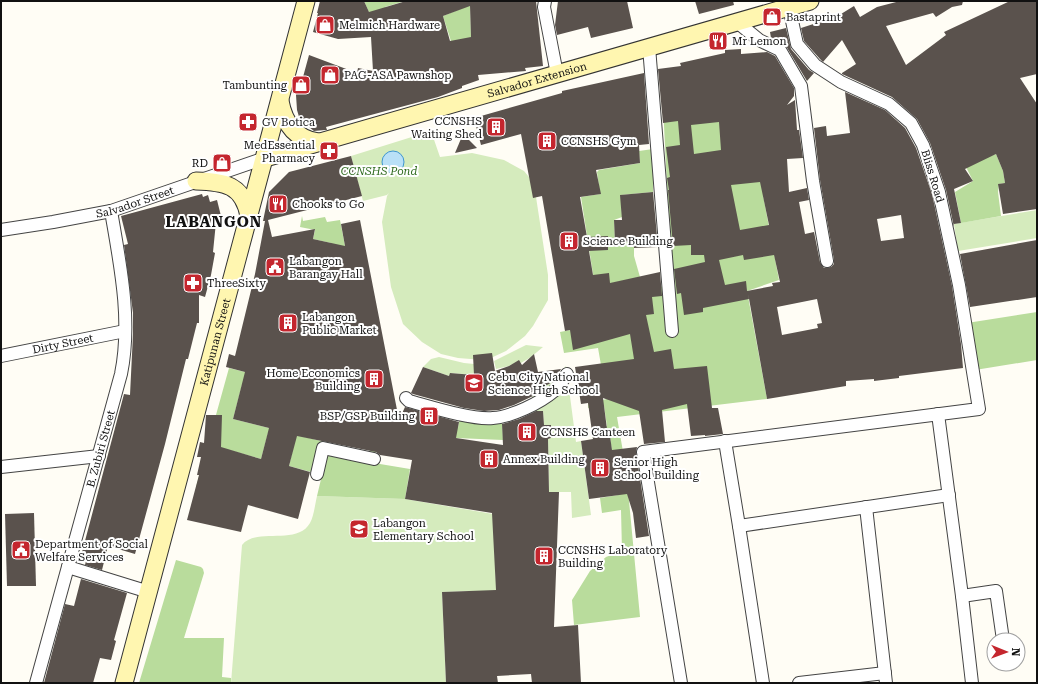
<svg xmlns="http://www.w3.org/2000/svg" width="1038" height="684" font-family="'Roboto Serif',serif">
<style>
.green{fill:#d5ebbd}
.forest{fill:#b9dc9c}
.water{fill:#b9e0f7;stroke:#3f96cf}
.building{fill:#5a524d;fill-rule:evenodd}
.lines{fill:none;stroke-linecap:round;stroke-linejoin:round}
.street-casing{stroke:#444;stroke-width:14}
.secondary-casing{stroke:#333;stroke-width:19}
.street{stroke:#fff;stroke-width:12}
.secondary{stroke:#fff6b0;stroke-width:17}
.labels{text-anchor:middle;stroke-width:4;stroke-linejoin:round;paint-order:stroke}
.poi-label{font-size:11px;fill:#111;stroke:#fff;text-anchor:start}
.street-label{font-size:11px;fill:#111;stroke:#fff}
.park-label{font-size:11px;font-style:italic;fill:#2f6b1f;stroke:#fff}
.district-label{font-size:15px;font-weight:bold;letter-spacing:1px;fill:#111;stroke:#fff}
</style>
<rect width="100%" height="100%" fill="#fffdf5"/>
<g class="green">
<path d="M431 131 440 157 472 153 504 160 524 171 529 177 536 197 548 275V300L533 326 525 336 506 351 493 357 483 360 458 358 441 354 422 342 403 324 391 287 382 222 387 196 389 193 387 195 363 201 351 156Z"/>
<path d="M1037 210V238L958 251 954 224Z"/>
<path d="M526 345 543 347 531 357 521 363 519 361 509 366 496 369 494 361Z"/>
<path d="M439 357 464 363 474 364V375L451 373 449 376 423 367 431 359Z"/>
<path d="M566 366 576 442 581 441 591 515 572 518 571 492H549L548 439 551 438V425H544L543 411 533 412 532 391 549 384Z"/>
<path d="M317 496 405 499 493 514 498 628 476 631 473 591 442 592 446 683H231L242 545C256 527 297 546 310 523 314 516 315 504 317 496Z"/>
</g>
<g class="forest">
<path d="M364 1H405L385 7 390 25 373 21Z"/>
<path d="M470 5 471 37 457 60 443 16Z"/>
<path d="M663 106 773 126 763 195 779 280 747 291 767 399 617 417 626 469 640 617 574 625 572 600 590 571 606 557 622 551 621 510 602 513 600 498 618 495 610 437 593 439 591 428 607 426 604 406 588 408V403L607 399 598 348 564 353 560 332 601 324 598 302 672 284Z"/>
<path d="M653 149V192L621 195 622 217 614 220 615 242H634V256L640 277 595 287 581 197 600 194 597 172 599 170 640 163 639 151Z"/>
<path d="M996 154 1003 171 1005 183 999 184 998 192 1001 216 961 223 955 192 973 181 965 165Z"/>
<path d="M302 216 303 221 325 217 327 222 340 220 350 272 336 275 346 333 336 355 352 353 364 411 361 416 242 385 233 419 369 453 377 420 386 422 398 416 458 428 460 415 502 421 503 440 456 438 380 425 374 463 410 469 405 499 317 496 322 475 289 466 295 440 268 433 261 459 229 450 218 492 196 487 229 368 339 395 331 293 322 282 324 271 333 273 335 264 327 262 331 243 313 239 315 230 300 227Z"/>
<path d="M1037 312V360L975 370 967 323Z"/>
<path d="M176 560 201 567 203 569 204 573 184 638H224L222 677 231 678V683H139Z"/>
</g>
<circle class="water" cx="393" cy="162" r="11"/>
<g class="building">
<path d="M320 1H364L369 12 406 1H536L543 66 525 68 526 71 478 75 479 80 462 86V88L438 97 326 127 327 130H325L314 131 300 120 297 110 296 95 300 76 303 77 309 55 357 73 358 68 373 71 371 37 338 39 313 32 318 13H317ZM470 6 471 37 450 41 443 16Z"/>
<path d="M558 1H627L633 28 591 38 588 27 557 35 555 25Z"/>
<path d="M695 1H733L734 5 699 14Z"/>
<path d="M900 1H963L962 5 952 7 936 17 933 13 886 26 906 65 946 35 944 32 1010 1H1037V74L1020 78 1037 104V209L1003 214 998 184 1005 183 1003 171 996 154 965 169 973 181 954 189 961 223 954 224V227L946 190 930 143 917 119 892 97 842 74V73L856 64 842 40 823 62 820 59 804 41 801 28 829 19 839 12 841 14 854 6 860 17 877 7Z"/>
<path d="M786 28 791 49 809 70 814 73 807 81 786 46 771 38 770 32Z"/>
<path d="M741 49V54L767 52 775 56 794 88V96L787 105 795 100 797 130H799L803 158 787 159 789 192 807 188 809 200 799 202 805 234 814 232 820 262 824 268 831 267 834 264V260L820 180 814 128 826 126 827 136 850 133 845 92 885 110 905 128 916 148 932 194 952 286 961 344 963 368 899 376V378L874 381V379L846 381V386L767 399 748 293 749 299 703 308V312L684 315 681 293 677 294 674 269 705 262 704 255H691V245L673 246 668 190H669L667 178 670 177 666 147 680 145 678 121 663 123 658 69 681 66 680 63 725 53V50ZM719 122 721 150 694 154 691 125ZM760 182 769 225 740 230 731 185ZM901 215 904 238 881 241 877 219ZM743 255 744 260 774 255 780 282 772 283 773 286 747 291 746 281 725 285 719 260ZM817 299 822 323 817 324 818 328 782 335 777 307Z"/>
<path d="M644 73 649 144 639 145 640 163 596 170 601 194 580 197 587 237 608 236V250L589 251 593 275 609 273 610 283 660 272 662 296 652 297 654 314 646 315 654 352 671 349 674 369 707 366 712 408H718L723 434 705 436V435L691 436 687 404 662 410 665 442 644 444 639 411 603 398 608 437 610 436 612 450 637 447 636 453 649 536 636 538 633 513 627 494 589 499 581 441 593 439 588 403 581 404 575 367 634 359 630 334 573 350 570 330 565 331 542 196 533 198 521 134 481 145 474 118 562 93V91Z"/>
<path d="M463 134 477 148 455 153Z"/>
<path d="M351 156 362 196 268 220 272 237 315 229 313 239 345 246 341 224 360 220 399 420 405 407 459 422 456 438 503 445 502 424 519 419 536 411H543L544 425H551V438L548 439 549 492H559L554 627 578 625 581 683H532L531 674 497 676 498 683H446L442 592 496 590 492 513 405 499 412 460 380 455 376 452 297 436 289 466 310 472 298 519 248 505 241 532 187 520 199 475H197L201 457H197L200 442 204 443 206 415H222L221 447 261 459 269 428 233 419 245 372 226 367 229 354 235 356 255 274 265 221H263L269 192 289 172Z"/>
<path d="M653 192 658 247 634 248V241L615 243 614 220H622L620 195Z"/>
<path d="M202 194 203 197 208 195 210 202 217 200 222 220 216 222 213 252 215 253 211 275 205 297 199 295V323H197L188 359H186L165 444 135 554 108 546 102 570 85 565 87 557 81 556 124 394 130 395 133 334V313L124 245 128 244 121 216Z"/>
<path d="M1037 240V297L970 307 960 254Z"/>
<path d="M492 353 495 371 509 366 519 360 522 365 534 354 538 372 561 369 555 379 549 384 532 392 533 396 514 405 499 410 484 411 464 408 413 394 411 393 423 367 449 376 450 373 474 375 473 355Z"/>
<path d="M34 513 36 586H7L5 514Z"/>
<path d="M81 579 127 593 114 640 116 641 111 660 100 658 93 683H44L65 604 74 606Z"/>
</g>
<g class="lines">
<defs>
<g id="street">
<path d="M545 1 544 7 557 74"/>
<path d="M737 22 759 40 780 50 801 86 813 181 827 261"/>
<path d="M649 47 672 331"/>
<path id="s1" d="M1 230 53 222 111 211 265 158"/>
<path id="s2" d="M1 356 125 331"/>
<path d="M406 398 409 401C431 407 471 420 493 418 511 417 540 403 554 391 559 387 563 380 567 374"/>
<path d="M938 414 962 596 972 683"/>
<path d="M725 441 739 526 763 683"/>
<path d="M1 467 99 456"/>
<path d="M317 474 323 448 374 459"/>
<path d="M866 507 886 683"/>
<path d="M739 526 949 495"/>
<path d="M68 567 149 592"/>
<path d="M962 596 996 591 1003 640"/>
<path id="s3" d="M36 683 121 374C132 320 120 264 111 211"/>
<path d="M681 683 643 452 979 409 959 285 939 192 923 145 911 123 889 104 841 82 815 65 797 44 789 7"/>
<path d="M799 683 885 673"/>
</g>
<g id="secondary">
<path d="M280 101C284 123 295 139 318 142"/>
<path id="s4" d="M265 158 810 1"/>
<path d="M196 181C224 182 243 184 249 216"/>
<path id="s5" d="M124 683 306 1"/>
</g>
</defs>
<use href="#street" class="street-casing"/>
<use href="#secondary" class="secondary-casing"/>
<use href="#street" class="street"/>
<use href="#secondary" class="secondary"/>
</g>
<defs>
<symbol id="shop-square" viewBox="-11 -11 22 22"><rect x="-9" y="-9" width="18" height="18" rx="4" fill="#c4262e" stroke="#fff"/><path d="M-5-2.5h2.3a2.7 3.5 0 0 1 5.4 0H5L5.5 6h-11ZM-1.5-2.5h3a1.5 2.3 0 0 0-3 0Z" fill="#fff"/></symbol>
<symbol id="restaurant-square" viewBox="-11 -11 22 22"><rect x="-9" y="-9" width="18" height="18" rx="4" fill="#c4262e" stroke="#fff"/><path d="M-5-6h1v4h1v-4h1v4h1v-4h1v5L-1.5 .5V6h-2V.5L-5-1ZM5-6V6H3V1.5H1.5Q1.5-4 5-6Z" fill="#fff"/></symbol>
<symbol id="pharmacy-square" viewBox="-11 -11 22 22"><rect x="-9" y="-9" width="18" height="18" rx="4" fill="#c4262e" stroke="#fff"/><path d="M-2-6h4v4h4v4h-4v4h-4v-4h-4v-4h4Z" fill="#fff"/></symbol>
<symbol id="building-square" viewBox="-11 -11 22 22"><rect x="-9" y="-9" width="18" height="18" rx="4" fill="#c4262e" stroke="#fff"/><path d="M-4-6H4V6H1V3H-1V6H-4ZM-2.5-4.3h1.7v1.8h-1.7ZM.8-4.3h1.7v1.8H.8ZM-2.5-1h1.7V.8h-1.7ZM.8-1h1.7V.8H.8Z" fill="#fff"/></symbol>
<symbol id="civic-square" viewBox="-11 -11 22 22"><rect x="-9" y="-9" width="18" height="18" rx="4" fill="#c4262e" stroke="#fff"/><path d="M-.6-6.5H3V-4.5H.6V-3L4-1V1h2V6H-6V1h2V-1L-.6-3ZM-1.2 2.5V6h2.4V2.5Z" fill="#fff"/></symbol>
<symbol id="school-square" viewBox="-11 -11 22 22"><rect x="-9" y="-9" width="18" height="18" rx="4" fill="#c4262e" stroke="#fff"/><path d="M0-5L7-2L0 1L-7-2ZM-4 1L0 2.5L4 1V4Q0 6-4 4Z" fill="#fff"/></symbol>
</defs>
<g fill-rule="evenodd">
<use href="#shop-square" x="761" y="6" width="22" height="22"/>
<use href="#shop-square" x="314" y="14" width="22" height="22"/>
<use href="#restaurant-square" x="707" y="30" width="22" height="22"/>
<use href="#shop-square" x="319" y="64" width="22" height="22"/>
<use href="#shop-square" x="290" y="74" width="22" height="22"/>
<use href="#pharmacy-square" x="237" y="111" width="22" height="22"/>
<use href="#building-square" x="485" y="116" width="22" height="22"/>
<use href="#building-square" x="536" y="130" width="22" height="22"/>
<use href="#pharmacy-square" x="318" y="140" width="22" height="22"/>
<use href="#shop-square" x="211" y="152" width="22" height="22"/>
<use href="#restaurant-square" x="267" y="193" width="22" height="22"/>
<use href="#building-square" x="558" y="230" width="22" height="22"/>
<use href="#civic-square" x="264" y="256" width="22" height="22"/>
<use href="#pharmacy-square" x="182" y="272" width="22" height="22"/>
<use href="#building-square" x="277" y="312" width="22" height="22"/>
<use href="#building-square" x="363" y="368" width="22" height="22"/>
<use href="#school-square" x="463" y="372" width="22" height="22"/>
<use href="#building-square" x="418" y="405" width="22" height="22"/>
<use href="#building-square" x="516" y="421" width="22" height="22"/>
<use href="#building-square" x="478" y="448" width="22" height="22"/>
<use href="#building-square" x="589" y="457" width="22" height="22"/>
<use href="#school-square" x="348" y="518" width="22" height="22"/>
<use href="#civic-square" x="10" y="539" width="22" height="22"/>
<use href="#building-square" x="533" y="545" width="22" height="22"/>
</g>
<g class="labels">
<g class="poi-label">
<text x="786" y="21">Bastaprint</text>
<text x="339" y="29">Melmich Hardware</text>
<text x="732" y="45">Mr Lemon</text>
<text x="344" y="79">PAG-ASA Pawnshop</text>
<text x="287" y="89" text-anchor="end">Tambunting</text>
<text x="482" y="125" text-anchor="end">CCNSHS<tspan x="482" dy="13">Waiting Shed</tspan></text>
<text x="262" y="126">GV Botica</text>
<text x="561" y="145">CCNSHS Gym</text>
<text x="315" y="149" text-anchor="end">MedEssential<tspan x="315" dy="13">Pharmacy</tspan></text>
<text x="208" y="167" text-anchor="end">RD</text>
<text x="292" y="208">Chooks to Go</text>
<text x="583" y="245">Science Building</text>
<text x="289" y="265">Labangon<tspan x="289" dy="13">Barangay Hall</tspan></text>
<text x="207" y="287">ThreeSixty</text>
<text x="302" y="321">Labangon<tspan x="302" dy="13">Public Market</tspan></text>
<text x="360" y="377" text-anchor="end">Home Economics<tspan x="360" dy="13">Building</tspan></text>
<text x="488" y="381">Cebu City National<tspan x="488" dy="13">Science High School</tspan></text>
<text x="415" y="420" text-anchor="end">BSP/GSP Building</text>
<text x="541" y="436">CCNSHS Canteen</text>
<text x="503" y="463">Annex Building</text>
<text x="614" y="466">Senior High<tspan x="614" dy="13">School Building</tspan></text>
<text x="373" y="527">Labangon<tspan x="373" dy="13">Elementary School</tspan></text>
<text x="35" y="548">Department of Social<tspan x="35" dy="13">Welfare Services</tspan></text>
<text x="558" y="554">CCNSHS Laboratory<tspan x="558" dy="13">Building</tspan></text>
</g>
<g class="street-label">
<text dy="4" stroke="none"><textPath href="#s4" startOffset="283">Salvador Extension</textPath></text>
<text transform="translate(933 176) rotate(73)" y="4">Bliss Road</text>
<text dy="4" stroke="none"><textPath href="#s1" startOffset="137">Salvador Street</textPath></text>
<text dy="4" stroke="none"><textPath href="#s5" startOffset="353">Katipunan Street</textPath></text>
<text dy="4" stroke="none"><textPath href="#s2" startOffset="63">Dirty Street</textPath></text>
<text dy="4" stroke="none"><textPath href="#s3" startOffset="243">B. Zubiri Street</textPath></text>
</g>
<g class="park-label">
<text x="379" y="175">CCNSHS Pond</text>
</g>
<g class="district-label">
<text x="214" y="227">LABANGON</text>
</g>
</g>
<rect width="1038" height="684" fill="none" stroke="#111111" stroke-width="4"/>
<g transform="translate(1006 652) rotate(91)"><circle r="19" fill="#ffffff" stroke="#a0a0a0"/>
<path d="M0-3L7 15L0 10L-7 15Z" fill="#c4262e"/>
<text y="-6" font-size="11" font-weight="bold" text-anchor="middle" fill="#111111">N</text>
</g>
</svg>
